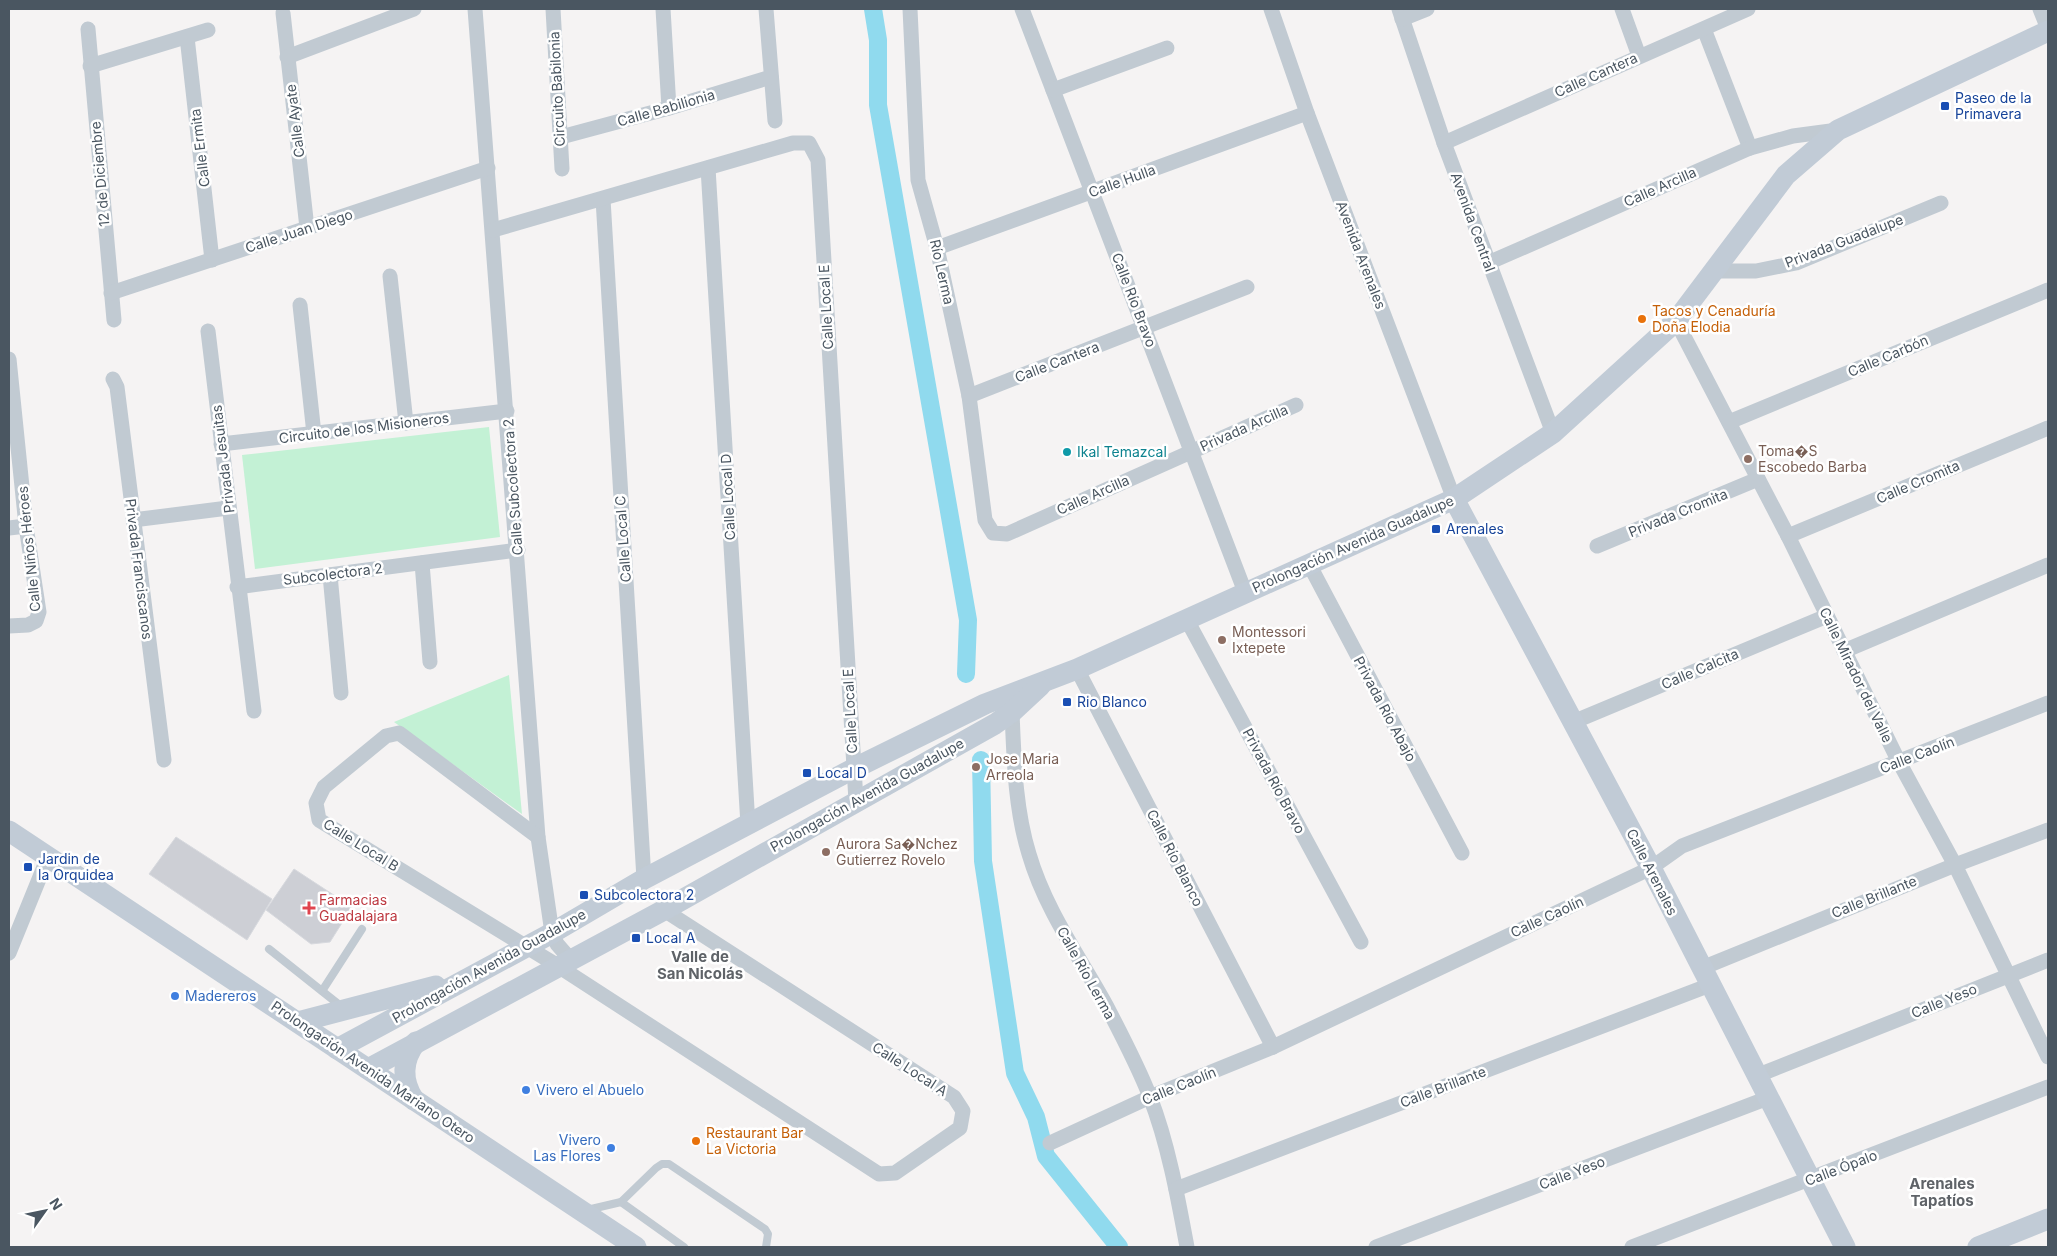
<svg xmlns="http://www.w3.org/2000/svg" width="2057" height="1256" font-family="Inter,sans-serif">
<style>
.green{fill:#c3f1d5}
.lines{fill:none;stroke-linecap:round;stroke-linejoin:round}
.canal{stroke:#90daee;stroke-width:18}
.building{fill:#cdcfd5;stroke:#d7d9de}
.lane{stroke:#c1cad2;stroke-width:8}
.street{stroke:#c1cad2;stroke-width:15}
.secondary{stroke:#c1cbd6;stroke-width:21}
.transit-dot{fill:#1a4fb4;stroke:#fff;stroke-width:2}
.food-dot{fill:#e8710a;stroke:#fff;stroke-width:2}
.culture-dot{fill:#0f9aa8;stroke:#fff;stroke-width:2}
.education-dot{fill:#8d6e63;stroke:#fff;stroke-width:2}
.health-dot{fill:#e0444e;stroke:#fff;stroke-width:2}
.shop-dot{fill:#3f7fe0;stroke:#fff;stroke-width:2}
.labels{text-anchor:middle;stroke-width:5;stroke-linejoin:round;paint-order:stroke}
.street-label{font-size:14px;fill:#4a5661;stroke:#fff}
.transit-label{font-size:14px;fill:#164399;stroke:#fff;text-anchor:start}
.food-label{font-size:14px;fill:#c56008;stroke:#fff;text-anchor:start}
.education-label{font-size:14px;fill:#785e54;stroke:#fff;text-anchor:start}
.culture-label{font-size:14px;fill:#0d838f;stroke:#fff;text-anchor:start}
.health-label{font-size:14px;fill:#be3a42;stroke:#fff;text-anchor:start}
.shop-label{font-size:14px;fill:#366cbe;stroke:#fff;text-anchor:start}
.neighbourhood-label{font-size:15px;font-weight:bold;fill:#5f6368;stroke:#fff}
</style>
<rect width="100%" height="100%" fill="#f5f3f3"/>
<g class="green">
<path d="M489 427 500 537 255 569 242 455Z"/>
<path d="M509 675 522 814 394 722Z"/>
</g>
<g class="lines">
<g class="canal">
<path d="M873 9 878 40V105L968 620 966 674"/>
<path d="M981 760 983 861 1015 1073 1036 1117 1046 1156 1119 1247"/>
</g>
</g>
<g class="building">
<path d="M176 837 272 899 247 940 149 874Z"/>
<path d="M294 869 352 907 330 942 311 944 266 910Z"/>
</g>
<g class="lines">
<g class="lane">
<path d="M269 949 342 1007"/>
<path d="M322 991 362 929"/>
<path d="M621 1202 684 1247"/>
<path d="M587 1210 621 1202 656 1168 662 1164H669L765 1229 768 1234 766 1247"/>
</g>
<g class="street">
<path d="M475 9 538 837 552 933 557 944 570 959"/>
<path d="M553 9 562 169"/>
<path d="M663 9 669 108"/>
<path d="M766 9 775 121"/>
<path d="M910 9 918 180 937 248 969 396 985 520 993 533 1007 534 1296 405"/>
<path d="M1022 9 1245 592"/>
<path d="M1271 9 1307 113 1454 499"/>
<path d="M1399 9 1444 143 1553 433"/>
<path d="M1622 9 1639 56"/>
<path d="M2040 9 2048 29"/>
<path d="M283 13 307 228"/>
<path d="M1402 19 1427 9"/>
<path d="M88 29 114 320"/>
<path d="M1704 29 1750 148"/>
<path d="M187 37 212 260"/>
<path d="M287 57 414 9"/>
<path d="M90 66 208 30"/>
<path d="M1053 90 1167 48"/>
<path d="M561 137 669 108 771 77"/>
<path d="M1444 143 1748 9"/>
<path d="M708 168 748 825"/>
<path d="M603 199 644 879"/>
<path d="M493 230 793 143H809L818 160 856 801"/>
<path d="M937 248 1307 113"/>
<path d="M1488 263 1750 148 1793 136 1838 130"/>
<path d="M1715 271H1756L1796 263 1941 203"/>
<path d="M390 276 406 423"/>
<path d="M111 293 488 168"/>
<path d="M300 305 314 434"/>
<path d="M1676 321 1788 536 1899 762 1955 865 2048 1057"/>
<path d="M208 331 254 711"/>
<path d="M9 359 26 526 39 612 36 621 28 625 9 626"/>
<path d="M113 379 117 387 164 760"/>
<path d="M969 396 1247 287"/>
<path d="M1729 422 2048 290"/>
<path d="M221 444 507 411"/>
<path d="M133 520 228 508"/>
<path d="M9 528 26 526"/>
<path d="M1788 536 2048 428"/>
<path d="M1597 546 1758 479"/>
<path d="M422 563 430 662"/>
<path d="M1309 564 1462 853"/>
<path d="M330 575 341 693"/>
<path d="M237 587 518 550"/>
<path d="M1187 620 1361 942"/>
<path d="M1844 651 2048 565"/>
<path d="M1077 669 1273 1047"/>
<path d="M1010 705 1012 712C1014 759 1015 809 1029 854 1045 909 1079 956 1106 1005 1121 1034 1138 1066 1150 1097 1168 1143 1178 1198 1187 1247"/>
<path d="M1573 722 1827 616"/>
<path d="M538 837 399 733 386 736 324 787 316 803 319 820 558 966 879 1174 895 1173 960 1128 963 1111 954 1097 664 910"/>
<path d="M9 953 48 857"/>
<path d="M1702 968 1955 865 2048 830"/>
<path d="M1756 1076 2048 960"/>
<path d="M1050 1143 1150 1097 1273 1047 1651 868 1682 846 2048 703"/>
<path d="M1176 1189 1710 985"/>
<path d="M1376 1247 1768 1098"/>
<path d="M1632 1247 2048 1087"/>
</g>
<g class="secondary">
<path d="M1454 499 1651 868 1845 1247"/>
<path d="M9 831 636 1247"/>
<path d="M298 1022 436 986"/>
<path d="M337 1049 552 933 644 879 853 769 985 704 1077 669 1454 499 1553 433 1676 321 1786 175 1838 130 2048 31"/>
<path d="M368 1069 664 910 995 724 1012 712 1040 686"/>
<path d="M414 1100C401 1080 402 1060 416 1042"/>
<path d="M1978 1247 2048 1219"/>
</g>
</g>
<g class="transit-dot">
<rect x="1940" y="101" width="10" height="10" rx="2.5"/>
<rect x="1431" y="524" width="10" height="10" rx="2.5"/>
<rect x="1062" y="697" width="10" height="10" rx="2.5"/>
<rect x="802" y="768" width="10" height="10" rx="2.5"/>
<rect x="23" y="862" width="10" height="10" rx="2.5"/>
<rect x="579" y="890" width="10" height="10" rx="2.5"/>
<rect x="631" y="933" width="10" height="10" rx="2.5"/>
</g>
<g class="food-dot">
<circle cx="1642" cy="319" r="5"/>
<circle cx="696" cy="1141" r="5"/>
</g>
<circle class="culture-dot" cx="1067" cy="452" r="5"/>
<g class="education-dot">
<circle cx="1748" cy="459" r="5"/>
<circle cx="1222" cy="640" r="5"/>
<circle cx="976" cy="767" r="5"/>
<circle cx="826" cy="852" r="5"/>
</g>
<path class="health-dot" d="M306.5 900.5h5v5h5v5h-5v5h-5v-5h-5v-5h5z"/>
<g class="shop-dot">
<circle cx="175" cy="996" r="5"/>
<circle cx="526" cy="1090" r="5"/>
<circle cx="611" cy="1148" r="5"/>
</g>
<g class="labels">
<g class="street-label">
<text transform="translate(1596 75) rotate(-24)" y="5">Calle Cantera</text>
<text transform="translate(557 89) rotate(-93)" y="5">Circuito Babilonia</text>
<text transform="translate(666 108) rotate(-16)" y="5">Calle Babilionia</text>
<text transform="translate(295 121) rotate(-97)" y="5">Calle Ayate</text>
<text transform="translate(200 148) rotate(-97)" y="5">Calle Ermita</text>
<text transform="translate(100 174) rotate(-95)" y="5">12 de Diciembre</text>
<text transform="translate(1122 181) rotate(-20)" y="5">Calle Hulla</text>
<text transform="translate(1660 187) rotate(-24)" y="5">Calle Arcilla</text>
<text transform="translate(1473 222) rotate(70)" y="5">Avenida Central</text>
<text transform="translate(299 231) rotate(-18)" y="5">Calle Juan Diego</text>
<text transform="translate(1844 241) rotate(-21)" y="5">Privada Guadalupe</text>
<text transform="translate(1361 255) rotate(69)" y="5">Avenida Arenales</text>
<text transform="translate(942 272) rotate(77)" y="5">Río Lerma</text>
<text transform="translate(1134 300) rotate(69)" y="5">Calle Río Bravo</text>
<text transform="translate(826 307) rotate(-93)" y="5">Calle Local E</text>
<text transform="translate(1888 356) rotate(-23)" y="5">Calle Carbón</text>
<text transform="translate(1057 362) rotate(-21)" y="5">Calle Cantera</text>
<text transform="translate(364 428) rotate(-7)" y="5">Circuito de los Misioneros</text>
<text transform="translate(1244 428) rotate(-24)" y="5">Privada Arcilla</text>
<text transform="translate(223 459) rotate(-97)" y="5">Privada Jesuitas</text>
<text transform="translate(1918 482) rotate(-23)" y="5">Calle Cromita</text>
<text transform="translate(513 487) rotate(-94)" y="5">Calle Subcolectora 2</text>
<text transform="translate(1093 495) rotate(-24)" y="5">Calle Arcilla</text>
<text transform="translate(728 497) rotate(-93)" y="5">Calle Local D</text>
<text transform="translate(1678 513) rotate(-22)" y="5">Privada Cromita</text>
<text transform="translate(623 539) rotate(-94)" y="5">Calle Local C</text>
<text transform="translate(1353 544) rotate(-24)" y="5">Prolongación Avenida Guadalupe</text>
<text transform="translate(29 549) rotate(-96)" y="5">Calle Niños Héroes</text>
<text transform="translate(139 569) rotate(83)" y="5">Privada Franciscanos</text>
<text transform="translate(333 574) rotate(-7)" y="5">Subcolectora 2</text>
<text transform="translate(1700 669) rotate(-23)" y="5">Calle Calcita</text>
<text transform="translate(1856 675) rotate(64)" y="5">Calle Mirador del Valle</text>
<text transform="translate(1385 709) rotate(62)" y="5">Privada Río Abajo</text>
<text transform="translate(850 711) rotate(-93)" y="5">Calle Local E</text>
<text transform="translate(1917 755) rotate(-21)" y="5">Calle Caolín</text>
<text transform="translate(1274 781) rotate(62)" y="5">Privada Río Bravo</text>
<text transform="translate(867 795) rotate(-29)" y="5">Prolongación Avenida Guadalupe</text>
<text transform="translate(361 845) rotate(32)" y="5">Calle Local B</text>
<text transform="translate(1175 858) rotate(63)" y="5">Calle Río Blanco</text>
<text transform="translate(1652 872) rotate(63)" y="5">Calle Arenales</text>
<text transform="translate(1874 897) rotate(-22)" y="5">Calle Brillante</text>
<text transform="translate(1547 917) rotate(-25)" y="5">Calle Caolín</text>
<text transform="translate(489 966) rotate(-29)" y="5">Prolongación Avenida Guadalupe</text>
<text transform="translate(1086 973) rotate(61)" y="5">Calle Río Lerma</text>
<text transform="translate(1944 1001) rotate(-22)" y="5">Calle Yeso</text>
<text transform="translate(910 1069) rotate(33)" y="5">Calle Local A</text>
<text transform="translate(373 1072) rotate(34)" y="5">Prolongación Avenida Mariano Otero</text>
<text transform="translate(1179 1086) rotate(-22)" y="5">Calle Caolín</text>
<text transform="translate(1443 1087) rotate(-21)" y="5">Calle Brillante</text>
<text transform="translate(1841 1168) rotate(-21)" y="5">Calle Ópalo</text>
<text transform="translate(1572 1173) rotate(-21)" y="5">Calle Yeso</text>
</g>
<g class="transit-label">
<text x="1955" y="103">Paseo de la<tspan x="1955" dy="16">Primavera</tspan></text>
<text x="1446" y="534">Arenales</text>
<text x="1077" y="707">Rio Blanco</text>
<text x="817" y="778">Local D</text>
<text x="38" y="864">Jardin de<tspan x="38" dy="16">la Orquidea</tspan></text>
<text x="594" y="900">Subcolectora 2</text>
<text x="646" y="943">Local A</text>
</g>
<g class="food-label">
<text x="1652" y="316">Tacos y Cenaduría<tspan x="1652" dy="16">Doña Elodia</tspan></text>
<text x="706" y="1138">Restaurant Bar<tspan x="706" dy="16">La Victoria</tspan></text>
</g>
<g class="education-label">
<text x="1758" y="456">Toma�S<tspan x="1758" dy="16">Escobedo Barba</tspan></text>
<text x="1232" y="637">Montessori<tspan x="1232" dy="16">Ixtepete</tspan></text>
<text x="986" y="764">Jose Maria<tspan x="986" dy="16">Arreola</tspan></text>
<text x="836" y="849">Aurora Sa�Nchez<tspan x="836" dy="16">Gutierrez Rovelo</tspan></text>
</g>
<g class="culture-label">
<text x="1077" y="457">Ikal Temazcal</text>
</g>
<g class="health-label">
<text x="319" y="905">Farmacias<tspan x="319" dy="16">Guadalajara</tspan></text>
</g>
<g class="shop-label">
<text x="185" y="1001">Madereros</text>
<text x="536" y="1095">Vivero el Abuelo</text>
<text x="601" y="1145" text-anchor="end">Vivero<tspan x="601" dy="16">Las Flores</tspan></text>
</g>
<g class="neighbourhood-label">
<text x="700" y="962">Valle de<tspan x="700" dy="17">San Nicolás</tspan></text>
<text x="1942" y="1189">Arenales<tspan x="1942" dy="17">Tapatíos</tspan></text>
</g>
</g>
<rect width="2057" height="1256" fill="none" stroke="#4a5661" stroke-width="20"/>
<g transform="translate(45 1211) rotate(57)" stroke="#ffffff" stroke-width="4" paint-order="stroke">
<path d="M0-4L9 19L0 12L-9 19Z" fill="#4a5661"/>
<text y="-8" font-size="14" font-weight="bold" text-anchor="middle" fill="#4a5661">N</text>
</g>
</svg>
